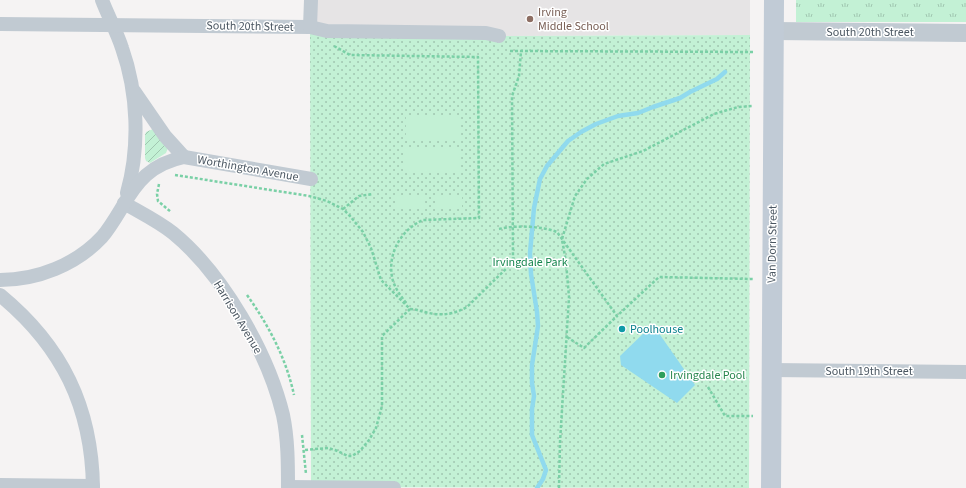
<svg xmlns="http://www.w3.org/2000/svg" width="966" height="488" font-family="'Source Sans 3',sans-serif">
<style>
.education{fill:#e6e4e5}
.grass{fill:url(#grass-tufts)}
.park{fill:url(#park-dots)}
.garden{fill:url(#garden-furrows)}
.pitch{fill:#c3f1d5}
.water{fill:#90daee}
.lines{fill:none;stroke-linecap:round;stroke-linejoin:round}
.stream{stroke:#90daee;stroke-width:4.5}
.path{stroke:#7ad0a6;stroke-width:2.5;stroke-dasharray:3 2;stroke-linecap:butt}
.minor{stroke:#c1cad2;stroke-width:14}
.tertiary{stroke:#c1cad2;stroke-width:18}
.secondary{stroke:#c1cbd6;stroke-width:20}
.education-dot{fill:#8d6e63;stroke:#fff;stroke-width:1.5}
.culture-dot{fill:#0f9aa8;stroke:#fff;stroke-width:1.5}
.leisure-dot{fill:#2e9e5b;stroke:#fff;stroke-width:1.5}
.labels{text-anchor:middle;stroke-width:3;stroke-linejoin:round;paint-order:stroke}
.education-label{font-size:12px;fill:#785e54;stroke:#fff;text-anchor:start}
.street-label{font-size:12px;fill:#4a5661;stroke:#fff}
.park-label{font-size:12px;fill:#17864f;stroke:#fff}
.culture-label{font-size:12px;fill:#0d838f;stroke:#fff;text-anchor:start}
.leisure-label{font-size:12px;fill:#27864d;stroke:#fff;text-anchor:start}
</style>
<defs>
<pattern id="grass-tufts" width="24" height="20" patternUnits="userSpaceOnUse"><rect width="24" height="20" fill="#c3f1d5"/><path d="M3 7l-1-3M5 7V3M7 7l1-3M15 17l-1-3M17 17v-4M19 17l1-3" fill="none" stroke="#a0c6b0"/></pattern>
<pattern id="park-dots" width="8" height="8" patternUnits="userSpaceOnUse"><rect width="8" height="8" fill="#c3f1d5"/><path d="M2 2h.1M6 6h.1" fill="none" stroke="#a0c6b0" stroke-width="1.8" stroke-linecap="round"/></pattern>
<pattern id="garden-furrows" width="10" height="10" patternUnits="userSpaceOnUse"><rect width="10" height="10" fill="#c3f1d5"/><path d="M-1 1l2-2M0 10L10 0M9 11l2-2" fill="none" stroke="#a0c6b0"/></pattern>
</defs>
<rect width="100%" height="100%" fill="#f5f3f3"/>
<path class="education" d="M311 0H750V35L499 36 310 27Z"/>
<rect class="grass" x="796" y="0" width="170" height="22"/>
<path class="park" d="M310 27 499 36 750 35 749 488 311 487Z"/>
<path class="garden" d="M153 129 168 148 166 153 150 163 146 161 145 158V135L146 132Z"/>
<g class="pitch">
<rect x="406" y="115" width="54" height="25"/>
<path d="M405 147H460L459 173H405Z"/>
<rect x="397" y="196" width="26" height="13"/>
<rect x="436" y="196" width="26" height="13"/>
</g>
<path class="water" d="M648 329H656L695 385 677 403 621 365 620 356Z"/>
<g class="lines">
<path class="stream" d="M537 488 543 479 546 470 532 435V409L534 396 532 383V365L538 326 537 312 531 274 530 253 534 208 540 179 547 166 568 141 581 132 596 124 618 116 638 113 653 107 680 98 690 92 717 79 725 72"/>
<g class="path">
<path d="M334 46 350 55 478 57 479 218 423 220C400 230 386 256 393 281 396 290 401 296 406 303"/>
<path d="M510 51 753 52"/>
<path d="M175 175 309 196 327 201 343 209 350 216 363 232 371 248 381 280 410 309 382 336V406L376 428 369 440 360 451 352 456H348L335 450 328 448 304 450"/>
<path d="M159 184 157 194 158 201 171 212"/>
<path d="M343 209 359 196 373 194"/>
<path d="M499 229C515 225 542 226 557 232L617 316 659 277 753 279"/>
<path d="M247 295C269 326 286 358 294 395"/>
<path d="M410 309C417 309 422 312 429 313 442 316 455 314 467 307L513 262 512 96 519 76 521 51"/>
<path d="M567 337 584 348 617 316"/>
<path d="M708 387 725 416H753"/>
<path d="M302 435 306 474"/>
<path d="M559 488 560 442 569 297 566 262 562 239 575 196 587 179 604 164 643 151 714 114 738 107 753 106"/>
</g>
<g class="minor">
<path d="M102 0C108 16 117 32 122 48 138 93 140 147 127 193"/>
<path d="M0 24 310 27 327 31 486 33 499 36"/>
<path d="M310 27 311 0"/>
<path d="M134 91 165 136 184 157"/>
<path d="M124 203C141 213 158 221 173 233 223 274 268 353 283 415 288 439 288 464 288 488"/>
<path d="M0 280C37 280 76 265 102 237 109 229 115 219 121 209 137 181 151 164 184 157L311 179"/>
<path d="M0 295C62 346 92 407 93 488"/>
<path d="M771 370 966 372"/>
<path d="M0 485 93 486"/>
<path d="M288 487 394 488"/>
</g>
<path class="tertiary" d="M774 31 966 33"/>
<path class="secondary" d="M771 488 774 0"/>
</g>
<circle class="education-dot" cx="530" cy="19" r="4"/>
<circle class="culture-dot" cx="622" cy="329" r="4"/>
<circle class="leisure-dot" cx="662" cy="375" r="4"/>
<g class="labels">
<g class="education-label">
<text x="538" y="16">Irving<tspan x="538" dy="14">Middle School</tspan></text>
</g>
<g class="street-label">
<text transform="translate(250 26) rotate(1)" y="4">South 20th Street</text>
<text x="870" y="36">South 20th Street</text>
<text transform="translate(248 168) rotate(10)" y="4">Worthington Avenue</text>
<text transform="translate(772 244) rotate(-89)" y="4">Van Dorn Street</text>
<text transform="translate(238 317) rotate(59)" y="4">Harrison Avenue</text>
<text x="869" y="375">South 19th Street</text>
</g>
<g class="park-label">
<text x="530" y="266">Irvingdale Park</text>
</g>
<g class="culture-label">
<text x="630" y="333">Poolhouse</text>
</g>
<g class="leisure-label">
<text x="670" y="379">Irvingdale Pool</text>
</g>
</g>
</svg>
